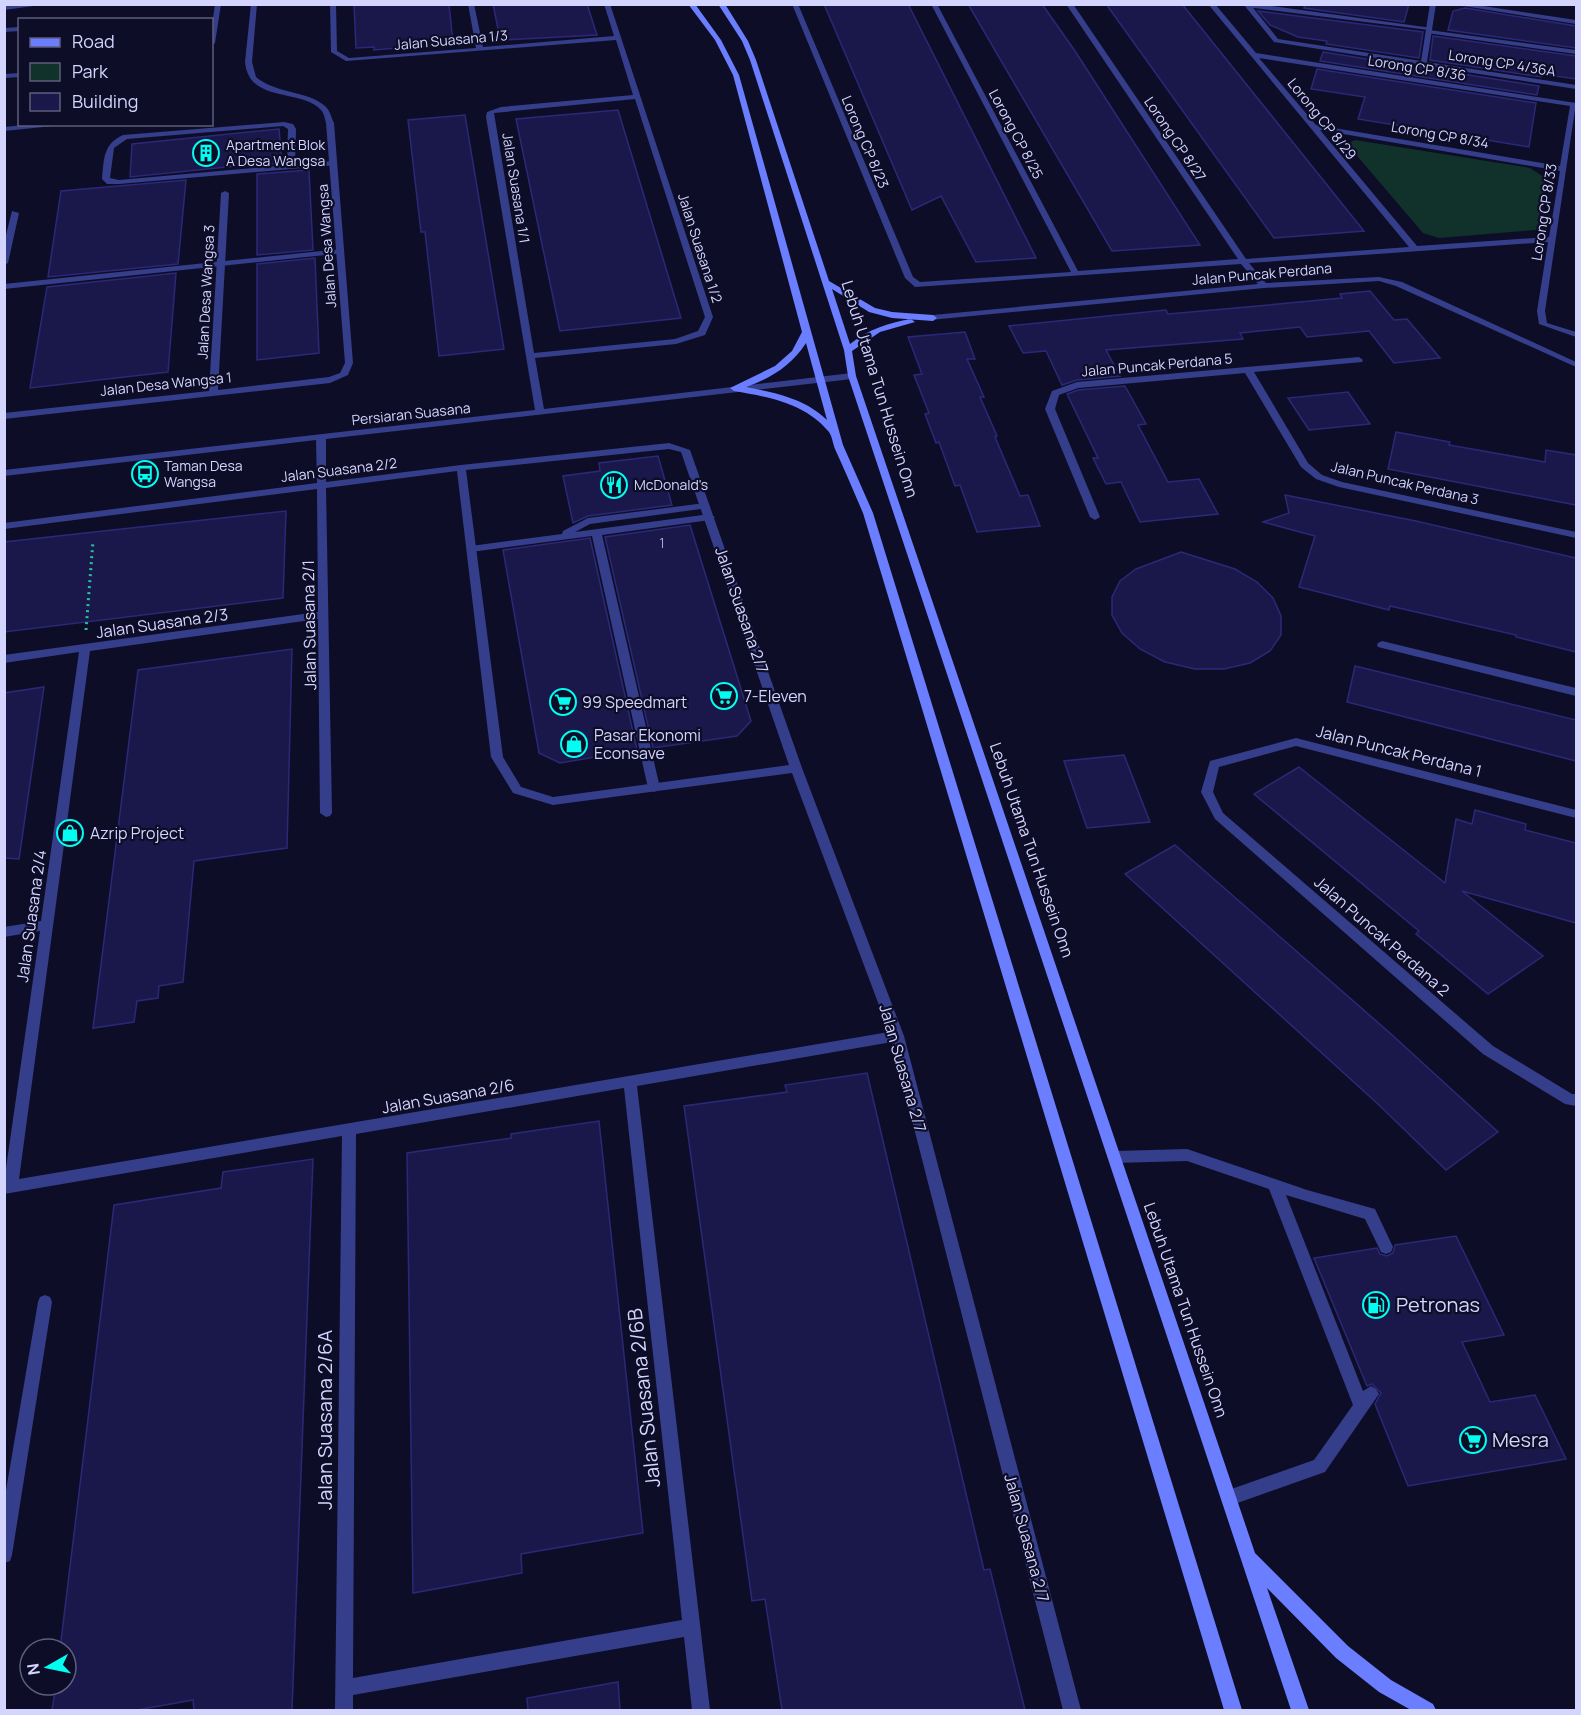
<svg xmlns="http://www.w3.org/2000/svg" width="1581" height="1715" font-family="Manrope,sans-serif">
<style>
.green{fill:#10322b}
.building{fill:#1a184a;stroke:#2b2878;stroke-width:1.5}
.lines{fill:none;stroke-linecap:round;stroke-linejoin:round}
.path{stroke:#25c1a0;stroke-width:3;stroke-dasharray:2 4;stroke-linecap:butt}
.lane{fill:#353e8a;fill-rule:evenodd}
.street{fill:#353e8a;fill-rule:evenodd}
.secondary{fill:#6a7eff;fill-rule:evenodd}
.labels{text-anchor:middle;stroke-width:4.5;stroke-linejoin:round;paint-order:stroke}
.far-street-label{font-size:14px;fill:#d3d5ff;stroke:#0e0d27}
.far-poi-label{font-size:14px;fill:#d3d5ff;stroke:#0e0d27;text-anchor:start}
.number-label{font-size:14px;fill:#a5a6d2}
.street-label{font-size:16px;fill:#d3d5ff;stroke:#0e0d27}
.poi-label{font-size:16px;fill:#d3d5ff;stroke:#0e0d27;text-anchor:start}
.near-poi-label{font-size:20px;fill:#d3d5ff;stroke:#0e0d27;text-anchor:start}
.near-street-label{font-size:20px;fill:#d3d5ff;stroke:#0e0d27}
</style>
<rect width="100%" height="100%" fill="#0e0d27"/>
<path class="green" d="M1355 140 1530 168 1544 177 1543 226 1535 230 1439 238 1423 233 1347 144Z"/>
<g class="building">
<path d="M354 4H449L453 43 374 50V47L356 48Z"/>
<path d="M493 4H587L597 35 505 40 504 33 499 34Z"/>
<path d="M824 4H908L1036 258 976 262 941 196 912 210Z"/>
<path d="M968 4H1042L1075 51 1200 245 1112 251Z"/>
<path d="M1106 4H1182L1364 231 1274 238Z"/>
<path d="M1305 4H1409L1404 22 1304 8Z"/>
<path d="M1465 8 1576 26V48L1448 30 1453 11Z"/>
<path d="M1258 11 1423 32 1419 58 1326 44 1327 41 1298 37 1270 25Z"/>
<path d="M1433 36 1576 56V79L1541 74V77L1430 60Z"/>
<path d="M1323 52 1539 86 1537 95 1320 61Z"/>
<path d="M1317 69 1536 103 1529 147 1358 119 1365 97 1311 89Z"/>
<path d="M618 110 681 318 560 331 516 119Z"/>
<path d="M465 115 504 349 439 356 425 232H421L408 120Z"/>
<path d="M279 129 282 163 257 165V164L130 177 132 144Z"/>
<path d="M309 170 313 250 257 255V174Z"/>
<path d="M186 180 178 264 48 277 61 191Z"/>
<path d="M315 258 319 353 257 360V264Z"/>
<path d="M176 273 168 372 30 388 47 287Z"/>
<path d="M1370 291 1394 320 1407 319 1440 358 1394 363 1369 331 1307 337 1300 327 1240 333 1243 339 1106 350 1120 376 1077 380 1062 385 1046 351 1023 353 1009 326 1166 310 1168 314 1247 307 1342 298 1340 294Z"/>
<path d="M965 332 975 359H967L984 397H980L997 436 995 437 1020 496 1028 495 1040 526 977 532 960 485 955 486 939 442 936 443 925 414 929 413 914 375 922 374 908 337Z"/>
<path d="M1125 386 1146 424 1138 425 1168 482 1199 479 1218 514 1140 522 1121 482 1106 484 1093 458H1098L1067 394 1078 390Z"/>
<path d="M1348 392 1370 424 1309 430 1288 398Z"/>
<path d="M1396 432 1450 442 1449 445 1545 462 1546 450 1576 455V505L1388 469Z"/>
<path d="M658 456 672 505 588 516 573 523 563 476 600 471 599 463Z"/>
<path d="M1285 495 1416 521 1576 558V652L1516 637V635L1390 606 1389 610 1299 587 1315 536 1263 522 1289 513Z"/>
<path d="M286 511 283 598 4 632V542Z"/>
<path d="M690 525 751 721 737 736 653 748 605 537Z"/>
<path d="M590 538 637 750 560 763 539 753 503 550Z"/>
<path d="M1181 552 1235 569 1257 582 1273 598 1281 616V635L1270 651 1250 663 1224 669H1195L1165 662 1140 649 1122 633 1112 615V597L1120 581 1136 569Z"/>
<path d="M292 649 287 848 194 861 183 982 159 986 158 998 137 1001 134 1022 93 1028 138 670Z"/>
<path d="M1355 666 1576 720V761L1347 702Z"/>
<path d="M44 687 19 859 4 858V693Z"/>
<path d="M1124 755 1150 822 1087 828 1064 761Z"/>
<path d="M1299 767 1445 883 1456 819 1472 824 1475 810 1526 824 1525 830 1576 843V923L1462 891 1543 956 1488 994 1416 934 1419 931 1254 794Z"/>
<path d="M1175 845 1391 1034 1498 1132 1446 1170 1379 1105 1125 874Z"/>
<path d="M867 1073 984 1570 990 1569 1025 1710H782L765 1599 752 1601 684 1106 787 1092 785 1085Z"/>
<path d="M599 1121 643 1533 521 1554 522 1573 413 1593 407 1153 511 1138V1134Z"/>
<path d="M313 1159 292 1710H194L193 1700 137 1710H52L56 1685H66V1649H60L114 1205 221 1188 223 1172Z"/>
<path d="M1456 1236 1504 1335 1462 1342 1490 1402 1535 1395 1566 1459 1408 1486 1375 1404 1381 1393 1372 1384 1367 1386 1314 1258 1377 1248 1380 1254 1387 1256 1393 1253 1395 1245Z"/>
<path d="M618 1682 620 1710H528L527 1698Z"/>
</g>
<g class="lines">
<path class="path" d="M86 630 93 541"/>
<g class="lane">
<path d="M215 4H221L215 43 212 45V25Z"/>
<path d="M1244 4H1258L1432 28 1429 30 1247 7Z"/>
<path d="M20 27V31L4 32V28Z"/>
<path d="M1429 30 1576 50V54L1427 33 1426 32Z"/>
<path d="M20 73V77L4 78V74Z"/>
<path d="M284 122 293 124 296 129 295 164 334 161H337V165L119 184H107L102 179C104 159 103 144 123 135ZM283 126 288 129 287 165 119 180 110 178 114 148 127 139Z"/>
<path d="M35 124H73L4 131V127Z"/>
<path d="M341 249H344V253L4 289V284Z"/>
<path d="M705 503 710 506 708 508 590 524 575 532 710 514 715 517 710 520 602 535 660 788 654 792 648 788 592 536 471 552 466 549 471 546 562 534 563 531 588 518Z"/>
<path d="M1187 1149 1307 1190 1375 1209 1393 1247 1391 1252 1386 1254 1381 1252 1365 1219 1286 1195 1363 1391 1371 1386 1376 1389 1379 1394 1325 1472 1229 1506 1223 1504 1221 1498 1223 1492 1314 1460 1353 1405 1269 1189 1187 1161 1115 1163 1110 1161 1108 1157 1110 1153 1115 1151Z"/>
</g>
<g class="street">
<path d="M20 4H48L4 10V6Z"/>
<path d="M251 4H257L252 62 256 77C276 94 309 91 325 106 330 110 331 117 334 123L353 363 348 375 330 383 4 419V413L209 391 221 193 225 191 229 193 218 390 329 377 340 373 345 363 326 123C325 119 324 113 321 110 301 88 249 104 245 62Z"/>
<path d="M330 4H336L337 51 349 58 476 48 468 4H474L483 47 614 36 604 4H610L713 317 705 335 676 344 535 358 544 409 852 373 856 376 852 379 326 439V482L461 465 669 443 690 450 802 768 904 1036 1081 1710H1063L892 1042 637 1086 710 1710H692L684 1637 353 1695V1710H335L342 1136 4 1194V1182L40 931 4 937V927L41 921 79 652 4 663V655L318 612 317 489 4 529V523L317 483 316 440 4 476V470L535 410 486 117 487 112 501 107 633 95 616 40 346 61 331 52ZM635 99 705 317 698 331 675 339 534 353 494 113ZM669 449 681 452 789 765 553 797 521 787 503 757 466 470ZM457 471 491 757 513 793 553 805 792 773 889 1032 19 1179 90 651 318 619 320 813 326 817 330 816 332 813 326 488ZM624 1088 682 1620 353 1678 356 1134Z"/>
<path d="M792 4H798L913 277 920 282 1071 272 931 4H937L1078 271 1238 259 1066 4H1073L1246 259 1409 247 1208 4H1215L1256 53 1576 103 1545 311 1547 323 1576 332V337L1539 324 1537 311 1548 242 1249 263 1266 283 1379 277 1402 282 1576 362V367L1396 286 1379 281 1264 288 930 320V316L933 315 1258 284 1241 264 915 287 905 278ZM1259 58 1570 106 1560 166 1316 125ZM1320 130 1560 171 1549 237 1417 246Z"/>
<path d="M1250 4 1278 39 1421 61 1430 4H1436L1427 62 1576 85V89L1274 42 1244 5Z"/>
<path d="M1451 4H1470L1576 20V24Z"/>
<path d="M12 211 19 213 8 263 4 265V243Z"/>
<path d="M1359 357 1363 360 1362 362 1254 372 1308 463 1322 475 1342 482 1576 532V538L1339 487 1316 479 1301 467 1245 373 1078 388 1059 395 1055 409 1100 517 1095 520 1090 517 1045 409 1052 391 1077 382Z"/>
<path d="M1382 641 1576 688V696L1378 647 1377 645 1378 643Z"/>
<path d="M1296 738 1576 810V818L1296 746 1219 767 1213 792 1223 813 1493 1046 1572 1094H1576V1106L1565 1104 1483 1054 1215 819 1201 792 1210 761Z"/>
<path d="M45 1295 50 1297 52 1302 12 1555 10 1561 4 1563V1502L38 1302 40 1297Z"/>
</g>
<g class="secondary">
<path d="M688 4H695L721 40 739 75 843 445 873 513 1242 1710H1224L863 513C854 492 845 471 835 449 833 444 832 436 829 432 805 403 769 397 734 391L730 388 775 366 792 351 802 332 733 75 715 40ZM806 343 827 420C804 398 775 393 746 387 771 378 791 366 806 343Z"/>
<path d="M718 4H725L748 41 756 60 829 281 875 308 892 312 933 315 937 318 933 321 892 318 869 312 832 289 850 344C869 329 888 323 911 319L915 322 880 332 852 351 856 376 1255 1553 1348 1646 1391 1680 1433 1704 1436 1710H1411L1379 1692 1336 1658 1267 1588 1309 1710H1291L848 376 844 350 750 60 742 41Z"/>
</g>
</g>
<defs>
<symbol id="building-ring" viewBox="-11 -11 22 22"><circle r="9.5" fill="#0e0d27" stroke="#00fef1" stroke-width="1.5"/><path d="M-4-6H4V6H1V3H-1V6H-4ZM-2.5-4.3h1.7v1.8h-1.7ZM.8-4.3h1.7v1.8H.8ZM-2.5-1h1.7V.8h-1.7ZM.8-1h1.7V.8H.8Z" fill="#00fef1"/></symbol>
<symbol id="bus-ring" viewBox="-11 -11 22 22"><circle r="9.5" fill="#0e0d27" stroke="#00fef1" stroke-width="1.5"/><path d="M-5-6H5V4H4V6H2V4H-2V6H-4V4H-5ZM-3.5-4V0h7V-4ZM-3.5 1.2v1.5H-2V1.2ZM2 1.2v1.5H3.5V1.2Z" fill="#00fef1"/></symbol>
<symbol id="restaurant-ring" viewBox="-11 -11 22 22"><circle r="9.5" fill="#0e0d27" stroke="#00fef1" stroke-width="1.5"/><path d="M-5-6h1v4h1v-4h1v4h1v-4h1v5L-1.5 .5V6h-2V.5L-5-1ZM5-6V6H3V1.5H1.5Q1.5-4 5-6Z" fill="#00fef1"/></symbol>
<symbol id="supermarket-ring" viewBox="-11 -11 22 22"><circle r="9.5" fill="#0e0d27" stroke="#00fef1" stroke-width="1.5"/><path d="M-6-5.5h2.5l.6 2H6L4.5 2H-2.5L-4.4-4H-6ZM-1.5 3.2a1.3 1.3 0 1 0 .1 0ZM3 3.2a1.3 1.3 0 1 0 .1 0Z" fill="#00fef1"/></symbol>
<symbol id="shop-ring" viewBox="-11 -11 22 22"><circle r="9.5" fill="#0e0d27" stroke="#00fef1" stroke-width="1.5"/><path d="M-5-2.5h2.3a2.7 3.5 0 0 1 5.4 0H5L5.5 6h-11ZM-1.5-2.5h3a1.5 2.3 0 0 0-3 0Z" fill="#00fef1"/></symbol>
<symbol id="fuel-ring" viewBox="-11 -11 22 22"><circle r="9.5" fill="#0e0d27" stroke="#00fef1" stroke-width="1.5"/><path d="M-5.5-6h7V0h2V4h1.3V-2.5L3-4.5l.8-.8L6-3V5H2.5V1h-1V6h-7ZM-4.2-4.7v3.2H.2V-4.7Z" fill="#00fef1"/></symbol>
</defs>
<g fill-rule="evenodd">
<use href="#building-ring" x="191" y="138" width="30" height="30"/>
<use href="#bus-ring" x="130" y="459" width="30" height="30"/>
<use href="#restaurant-ring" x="599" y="470" width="30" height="30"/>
<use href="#supermarket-ring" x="709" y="681" width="30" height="30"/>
<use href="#supermarket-ring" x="548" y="687" width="30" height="30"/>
<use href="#shop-ring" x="559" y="729" width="30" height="30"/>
<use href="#shop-ring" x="55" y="818" width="30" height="30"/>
<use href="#fuel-ring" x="1361" y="1290" width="30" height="30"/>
<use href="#supermarket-ring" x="1458" y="1425" width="30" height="30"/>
</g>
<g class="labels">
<g class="far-street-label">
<text transform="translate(451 40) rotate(-5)" y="5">Jalan Suasana 1/3</text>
<text transform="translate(1502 63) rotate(9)" y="5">Lorong CP 4/36A</text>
<text transform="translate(1417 68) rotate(9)" y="5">Lorong CP 8/36</text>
<text transform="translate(1322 119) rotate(51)" y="5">Lorong CP 8/29</text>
<text transform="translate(1016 134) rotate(62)" y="5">Lorong CP 8/25</text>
<text transform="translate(1440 135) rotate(10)" y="5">Lorong CP 8/34</text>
<text transform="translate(1175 139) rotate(56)" y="5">Lorong CP 8/27</text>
<text transform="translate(865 142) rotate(67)" y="5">Lorong CP 8/23</text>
<text transform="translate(516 188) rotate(81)" y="5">Jalan Suasana 1/1</text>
<text transform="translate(1544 212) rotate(-81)" y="5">Lorong CP 8/33</text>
<text transform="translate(327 246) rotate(-94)" y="5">Jalan Desa Wangsa</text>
<text transform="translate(700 248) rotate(72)" y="5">Jalan Suasana 1/2</text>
<text transform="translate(1262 274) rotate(-5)" y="5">Jalan Puncak Perdana</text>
<text transform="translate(206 292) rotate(-87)" y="5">Jalan Desa Wangsa 3</text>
<text transform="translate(1157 365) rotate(-5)" y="5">Jalan Puncak Perdana 5</text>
<text transform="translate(166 384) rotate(-6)" y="5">Jalan Desa Wangsa 1</text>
<text transform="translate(411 414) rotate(-6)" y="5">Persiaran Suasana</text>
<text transform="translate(339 470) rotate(-7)" y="5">Jalan Suasana 2/2</text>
<text transform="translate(1405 483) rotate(13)" y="5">Jalan Puncak Perdana 3</text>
</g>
<g class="far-poi-label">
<text x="226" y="150">Apartment Blok<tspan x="226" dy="16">A Desa Wangsa</tspan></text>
<text x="164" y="471">Taman Desa<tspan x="164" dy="16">Wangsa</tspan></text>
<text x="634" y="490">McDonald's</text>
</g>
<g class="number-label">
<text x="662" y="548">1</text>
</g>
<g class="street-label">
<text transform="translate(880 389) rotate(73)" y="6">Lebuh Utama Tun Hussein Onn</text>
<text transform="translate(742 610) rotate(71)" y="6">Jalan Suasana 2/7</text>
<text transform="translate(162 623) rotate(-8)" y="6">Jalan Suasana 2/3</text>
<text transform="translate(309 625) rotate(-91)" y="6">Jalan Suasana 2/1</text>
<text transform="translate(1399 751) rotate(14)" y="6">Jalan Puncak Perdana 1</text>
<text transform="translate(1032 850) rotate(71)" y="6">Lebuh Utama Tun Hussein Onn</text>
<text transform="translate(31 916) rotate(-82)" y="6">Jalan Suasana 2/4</text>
<text transform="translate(1382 936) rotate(41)" y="6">Jalan Puncak Perdana 2</text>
<text transform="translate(903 1068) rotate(74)" y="6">Jalan Suasana 2/7</text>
<text transform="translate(448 1096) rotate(-10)" y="6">Jalan Suasana 2/6</text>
<text transform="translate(1186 1310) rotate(71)" y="6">Lebuh Utama Tun Hussein Onn</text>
<text transform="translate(1027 1538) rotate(75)" y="6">Jalan Suasana 2/7</text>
</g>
<g class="poi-label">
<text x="744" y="702">7-Eleven</text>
<text x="582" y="708">99 Speedmart</text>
<text x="594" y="741">Pasar Ekonomi<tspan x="594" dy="18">Econsave</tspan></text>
<text x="90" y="839">Azrip Project</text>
</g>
<g class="near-poi-label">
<text x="1396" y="1312">Petronas</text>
<text x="1492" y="1447">Mesra</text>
</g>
<g class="near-street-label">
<text transform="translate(644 1398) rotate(-96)" y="7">Jalan Suasana 2/6B</text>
<text transform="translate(325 1420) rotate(-90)" y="7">Jalan Suasana 2/6A</text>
</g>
</g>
<rect width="1581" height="1715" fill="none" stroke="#d3d5ff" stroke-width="12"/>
<rect x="18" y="18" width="195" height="108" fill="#0e0d27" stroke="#5d5d7d" stroke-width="1.5"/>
<rect x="30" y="38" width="30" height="9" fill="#6a7eff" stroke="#5d5d7d" stroke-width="1.5"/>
<text x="72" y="48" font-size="18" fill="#d3d5ff">Road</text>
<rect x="30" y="63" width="30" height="18" fill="#10322b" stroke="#5d5d7d" stroke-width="1.5"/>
<text x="72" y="78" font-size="18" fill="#d3d5ff">Park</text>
<rect x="30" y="93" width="30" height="18" fill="#1a184a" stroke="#5d5d7d" stroke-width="1.5"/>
<text x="72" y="108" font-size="18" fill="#d3d5ff">Building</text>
<g transform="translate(48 1667) rotate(261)"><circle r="28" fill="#0e0d27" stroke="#5d5d7d" stroke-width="1.5"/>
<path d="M0-4.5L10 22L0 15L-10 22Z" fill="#00fef1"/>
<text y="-9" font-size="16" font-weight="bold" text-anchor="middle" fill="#d3d5ff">N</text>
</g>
</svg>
